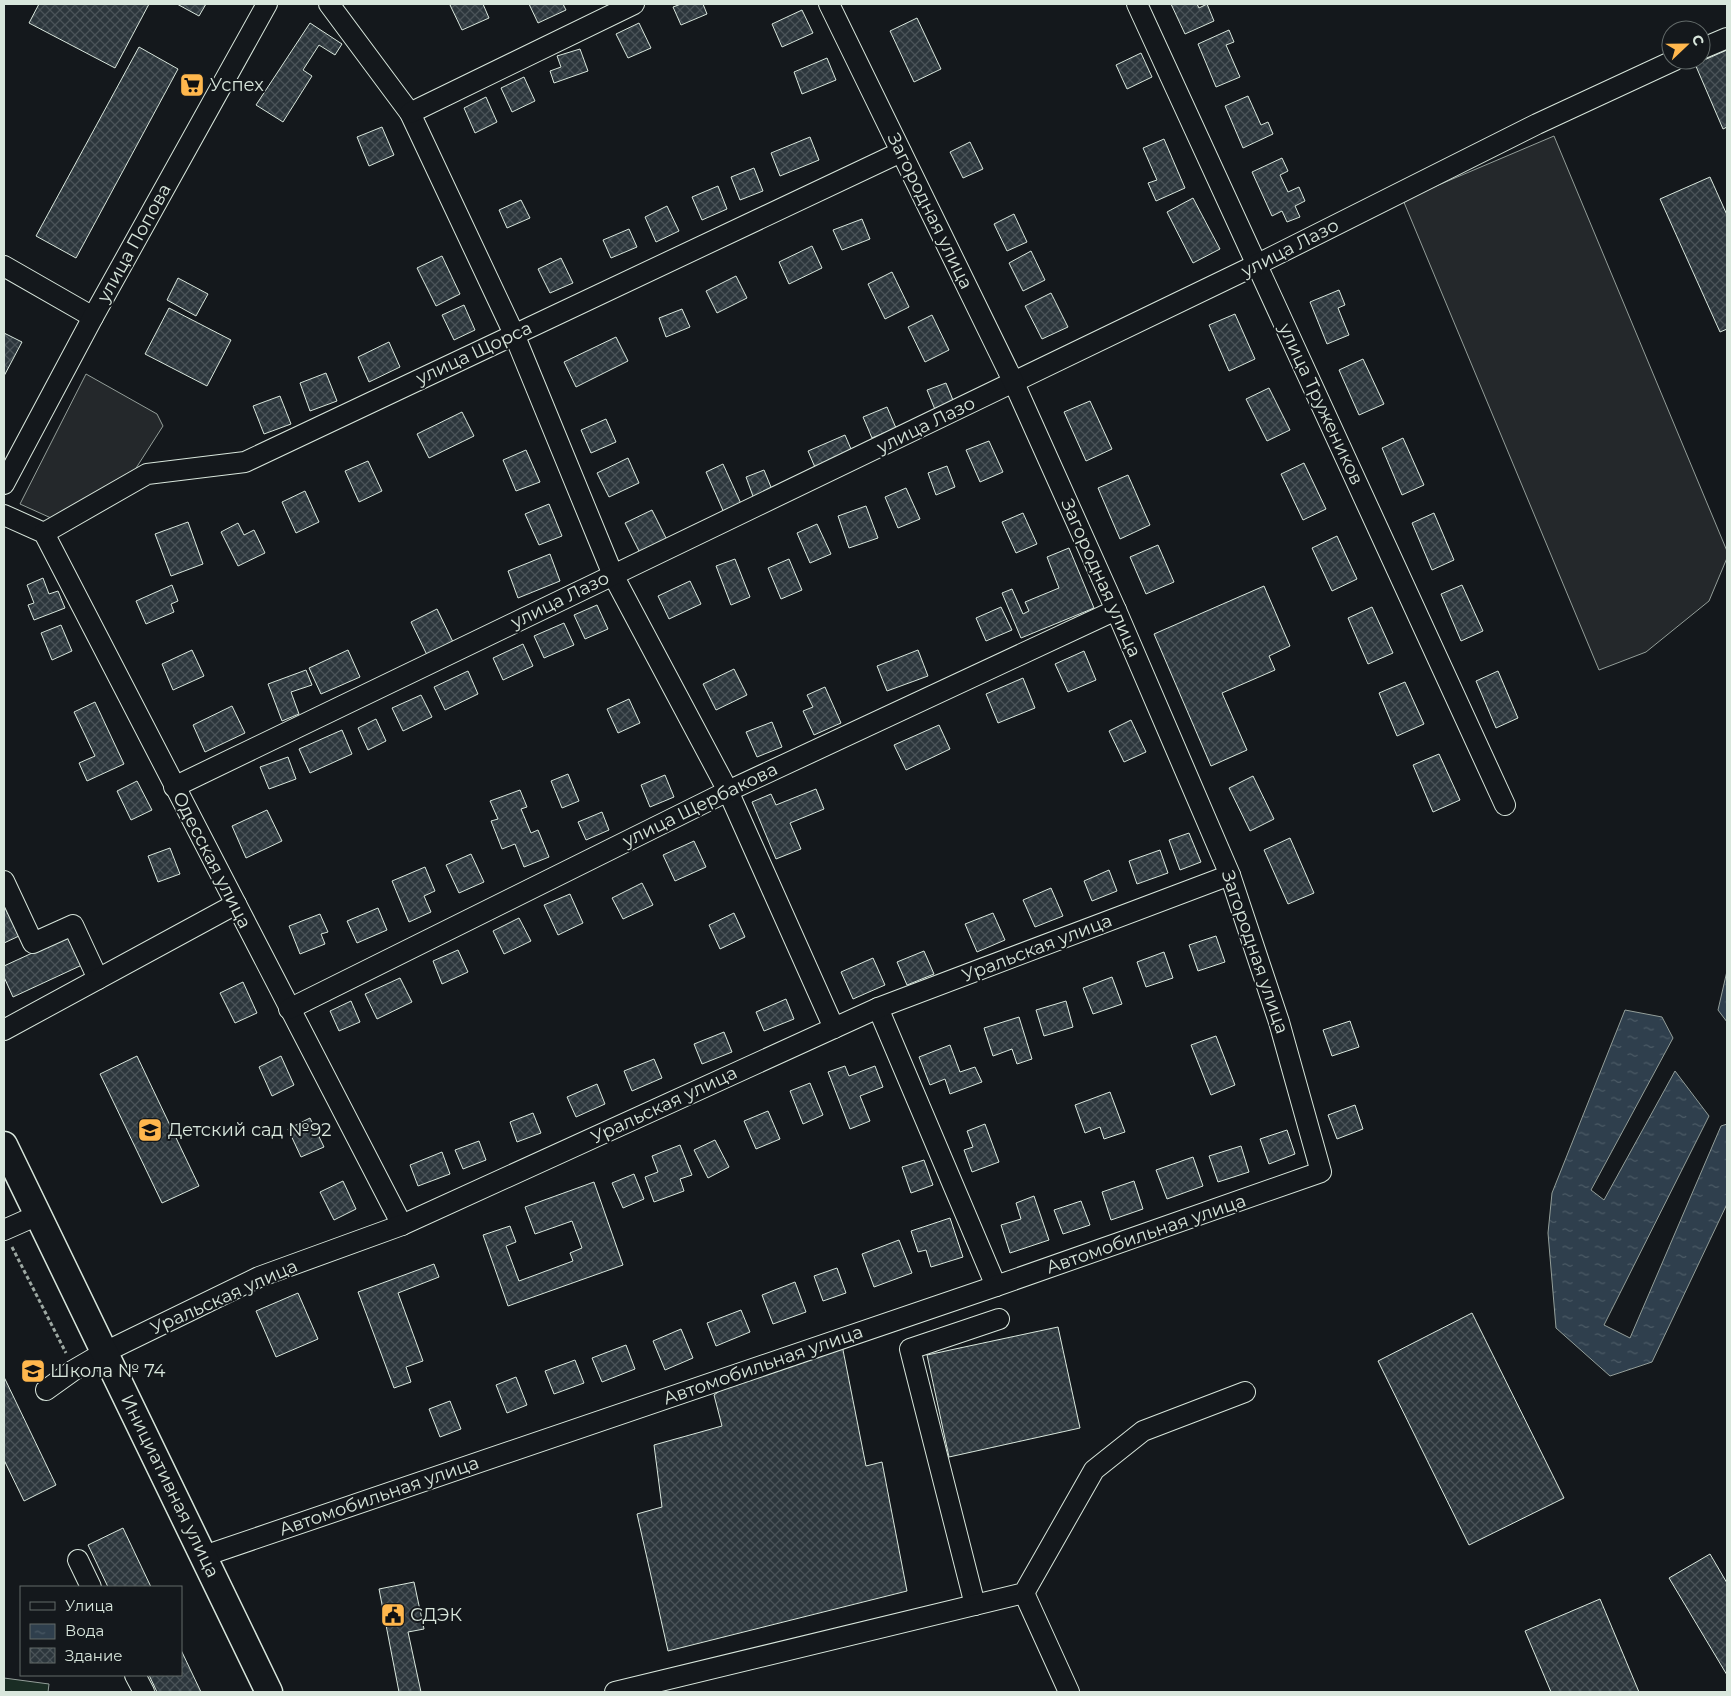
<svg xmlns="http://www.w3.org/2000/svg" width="1731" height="1696" font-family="Montserrat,sans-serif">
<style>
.green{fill:#1a2d24;stroke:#939e99}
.parking{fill:#24282b;stroke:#939e99}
.water{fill:url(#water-ripples);stroke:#939e99}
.building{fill:url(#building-cross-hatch);stroke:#d8e6dc}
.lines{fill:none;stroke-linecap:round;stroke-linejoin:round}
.minor-casing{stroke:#d8e6dc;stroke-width:22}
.major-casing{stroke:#d8e6dc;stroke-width:29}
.path{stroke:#9da8a2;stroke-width:3;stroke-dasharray:4 2.5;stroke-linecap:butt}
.minor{stroke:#14181c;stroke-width:20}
.major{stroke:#14181c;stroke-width:26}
.labels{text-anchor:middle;stroke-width:4;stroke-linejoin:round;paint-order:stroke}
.poi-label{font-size:18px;fill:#d8e6dc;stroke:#14181c;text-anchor:start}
.street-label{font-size:18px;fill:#d8e6dc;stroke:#14181c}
</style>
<defs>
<pattern id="water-ripples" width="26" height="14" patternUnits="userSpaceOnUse" patternTransform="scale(1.25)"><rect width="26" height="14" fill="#2f3f4d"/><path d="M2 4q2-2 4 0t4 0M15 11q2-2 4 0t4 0" fill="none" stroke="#4c5b66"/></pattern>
<pattern id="building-cross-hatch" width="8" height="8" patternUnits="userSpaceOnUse" patternTransform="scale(1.25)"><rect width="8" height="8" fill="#2c363c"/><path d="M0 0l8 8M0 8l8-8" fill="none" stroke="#4a5358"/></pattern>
</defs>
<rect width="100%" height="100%" fill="#14181c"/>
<path class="green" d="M4 1678 49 1684 48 1692H4Z"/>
<g class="parking">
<path d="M1554 136 1727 551V558L1709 601 1646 652 1599 670 1403 200Z"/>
<path d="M86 374 157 414 163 426 113 504 71 527 20 504Z"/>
</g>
<g class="water">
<path d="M1727 971V1022L1718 1010Z"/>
<path d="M1625 1010 1662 1017 1673 1038 1591 1190 1604 1200 1675 1071 1709 1116 1604 1325 1630 1338 1721 1126 1727 1124V1204L1652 1362 1610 1376 1556 1328 1548 1233 1552 1193Z"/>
</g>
<g class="building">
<path d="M39 4H149L115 68 29 23Z"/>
<path d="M177 4H206L199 16Z"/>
<path d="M452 4H483L489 18 462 30 450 5Z"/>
<path d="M529 4H563L566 10 538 23Z"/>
<path d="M681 4H703L707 14 681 25 673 7Z"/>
<path d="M1171 4H1197L1199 8 1207 4 1214 21 1185 34Z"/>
<path d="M802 10 813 33 782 47 772 24Z"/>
<path d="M917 18 941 69 914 82 890 31Z"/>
<path d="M310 23 342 44 335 55 319 45 303 70 312 76 283 122 256 105Z"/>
<path d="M639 23 651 48 628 58 616 34Z"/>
<path d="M1229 30 1234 42 1226 45 1240 77 1216 87 1198 44Z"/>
<path d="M139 47 178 69 76 258 36 236Z"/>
<path d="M580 49 588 71 554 83 550 71 561 67 557 56Z"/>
<path d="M1727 50V127L1723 129 1695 64Z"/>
<path d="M1141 53 1152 77 1127 89 1116 65Z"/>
<path d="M827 58 836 80 802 94 794 72Z"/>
<path d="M524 77 535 101 512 112 501 88Z"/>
<path d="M1248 96 1261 125 1268 122 1273 134 1243 148 1225 106Z"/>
<path d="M486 97 497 122 475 133 464 108Z"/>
<path d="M382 127 394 155 369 166 357 137Z"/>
<path d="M810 137 819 160 780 176 771 153Z"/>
<path d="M1164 139 1185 188 1156 201 1148 183 1157 180 1143 148Z"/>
<path d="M970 142 983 169 963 178 950 152Z"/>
<path d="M1282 158 1288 171 1280 175 1288 192 1299 187 1305 201 1295 206 1300 217 1287 222 1282 211 1272 216 1252 172Z"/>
<path d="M754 168 763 191 740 200 731 177Z"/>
<path d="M1710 177 1727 215V329L1720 332 1660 199Z"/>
<path d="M718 186 727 209 702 220 692 197Z"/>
<path d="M1193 198 1220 249 1193 263 1167 212Z"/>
<path d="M521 200 530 218 507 228 499 210Z"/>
<path d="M667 206 679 231 656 242 645 217Z"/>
<path d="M1014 214 1027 242 1007 251 994 224Z"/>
<path d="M862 219 870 239 842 250 833 230Z"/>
<path d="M629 229 637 247 611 258 603 240Z"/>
<path d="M812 246 822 268 789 284 779 262Z"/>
<path d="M1031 251 1045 280 1023 291 1009 263Z"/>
<path d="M442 256 460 294 436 306 417 268Z"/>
<path d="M561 258 573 283 550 293 538 269Z"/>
<path d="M892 272 909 307 885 319 868 284Z"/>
<path d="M736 276 747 298 717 313 706 291Z"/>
<path d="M178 278 208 294 196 316 167 300Z"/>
<path d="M1339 290 1345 305 1338 308 1349 335 1327 344 1310 302Z"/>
<path d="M1051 293 1068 327 1042 339 1025 306Z"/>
<path d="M464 305 475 330 454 340 442 315Z"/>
<path d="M169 308 231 340 207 386 145 354Z"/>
<path d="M682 309 690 327 666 337 659 318Z"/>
<path d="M1235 314 1255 359 1229 371 1209 325Z"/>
<path d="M932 315 949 350 925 362 908 327Z"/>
<path d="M4 333 22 342 4 376Z"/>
<path d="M616 337 628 361 576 387 564 362Z"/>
<path d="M389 342 400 367 369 382 358 357Z"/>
<path d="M1363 359 1384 404 1359 415 1339 370Z"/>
<path d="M326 373 337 401 310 411 300 383Z"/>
<path d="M946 383 955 405 936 412 927 390Z"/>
<path d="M1269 388 1290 430 1267 441 1246 399Z"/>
<path d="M280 396 291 424 264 434 253 406Z"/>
<path d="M1090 401 1112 449 1086 461 1064 412Z"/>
<path d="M887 407 896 428 872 438 863 417Z"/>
<path d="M462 412 474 436 429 458 417 434Z"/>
<path d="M606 419 616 442 591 453 581 430Z"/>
<path d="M845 435 854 456 817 472 808 451Z"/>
<path d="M1403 438 1424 485 1402 495 1382 448Z"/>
<path d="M989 441 1003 472 980 482 966 450Z"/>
<path d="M526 450 540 482 516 491 503 460Z"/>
<path d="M628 458 639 483 609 497 597 473Z"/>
<path d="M368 461 382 491 359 502 345 471Z"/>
<path d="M1304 463 1326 509 1303 520 1281 474Z"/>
<path d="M723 464 743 508 725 515 706 472Z"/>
<path d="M947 466 955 487 936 495 928 473Z"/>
<path d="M764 470 773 492 754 499 746 477Z"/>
<path d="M1128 475 1150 525 1120 539 1098 488Z"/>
<path d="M906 488 920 519 898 528 885 497Z"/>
<path d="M305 491 319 522 296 533 282 502Z"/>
<path d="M549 504 562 536 539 545 525 514Z"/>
<path d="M866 506 878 538 849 548 838 516Z"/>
<path d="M652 510 667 540 640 553 625 523Z"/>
<path d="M1023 513 1037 544 1016 553 1002 522Z"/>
<path d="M1434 513 1454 560 1432 570 1412 523Z"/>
<path d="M188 522 203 564 171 576 155 534Z"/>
<path d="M238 523 244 535 254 530 265 553 238 566 221 532Z"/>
<path d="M817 524 831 554 810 563 797 533Z"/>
<path d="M1337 536 1357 579 1332 591 1312 548Z"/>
<path d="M1158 545 1174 582 1146 594 1130 557Z"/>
<path d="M1069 548 1094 608 1021 638 1002 593 1012 589 1023 614 1029 611 1025 602 1059 588 1047 557Z"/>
<path d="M550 554 560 581 518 598 508 571Z"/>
<path d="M735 559 750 597 731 605 716 566Z"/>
<path d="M789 559 802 590 781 599 768 568Z"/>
<path d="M43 578 49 594 58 591 65 608 34 620 28 605 34 603 27 585Z"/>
<path d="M690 581 701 604 669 619 658 596Z"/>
<path d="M172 585 178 601 171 604 174 612 146 624 136 601Z"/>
<path d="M1462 585 1483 631 1461 641 1441 594Z"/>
<path d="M1264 586 1290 646 1269 656 1275 670 1222 693 1247 750 1211 766 1154 634Z"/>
<path d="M597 605 608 629 585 639 574 615Z"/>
<path d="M1001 607 1012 630 986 641 976 618Z"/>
<path d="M1372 607 1393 653 1368 664 1348 618Z"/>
<path d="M437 609 453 642 427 655 411 622Z"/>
<path d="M564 623 574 645 544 658 534 636Z"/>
<path d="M61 625 72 651 52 660 41 633Z"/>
<path d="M523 644 533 666 503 680 493 658Z"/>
<path d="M192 650 204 676 173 690 162 664Z"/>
<path d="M348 650 360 677 321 694 309 668Z"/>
<path d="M918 650 928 676 887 691 877 666Z"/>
<path d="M1084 651 1096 680 1068 692 1055 664Z"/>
<path d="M734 669 747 695 716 710 703 684Z"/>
<path d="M306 670 312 685 291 692 299 714 282 721 268 684Z"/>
<path d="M468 671 478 694 445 710 434 687Z"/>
<path d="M1498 671 1518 718 1496 728 1476 681Z"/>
<path d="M1023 678 1035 708 998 723 986 694Z"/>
<path d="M1405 682 1424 724 1397 736 1379 693Z"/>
<path d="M825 687 841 723 814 735 803 711 813 707 807 695Z"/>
<path d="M421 695 432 717 403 731 392 708Z"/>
<path d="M629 699 640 723 618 733 607 709Z"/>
<path d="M95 702 124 764 87 781 79 763 95 756 74 712Z"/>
<path d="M232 706 245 733 205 752 193 725Z"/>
<path d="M376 719 386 741 368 750 358 728Z"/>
<path d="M1131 720 1146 752 1124 762 1109 731Z"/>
<path d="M772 722 782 747 757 757 746 732Z"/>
<path d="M939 725 950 749 906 770 894 745Z"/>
<path d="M342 730 352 754 310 773 299 749Z"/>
<path d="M1439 754 1460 800 1433 812 1413 765Z"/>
<path d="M288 757 296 779 269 789 260 767Z"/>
<path d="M568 774 579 801 562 808 551 781Z"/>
<path d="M665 775 674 797 650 807 641 785Z"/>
<path d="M1253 776 1274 819 1250 831 1229 788Z"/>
<path d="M137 781 152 810 131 820 117 791Z"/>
<path d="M816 789 824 809 790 823 801 849 776 859 752 802 771 794 776 805Z"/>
<path d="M520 790 527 807 521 809 531 833 538 830 549 857 524 867 515 844 502 849 491 821 498 819 490 801Z"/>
<path d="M267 810 282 841 246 858 232 826Z"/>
<path d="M602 812 609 830 586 840 578 822Z"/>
<path d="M1189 833 1201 862 1180 870 1169 840Z"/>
<path d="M1290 838 1314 893 1288 904 1264 850Z"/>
<path d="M694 841 706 867 675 881 663 855Z"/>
<path d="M170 848 180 874 158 882 148 856Z"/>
<path d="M1160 850 1168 873 1137 884 1129 861Z"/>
<path d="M471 854 484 882 459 893 446 865Z"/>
<path d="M425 867 435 891 424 896 431 912 409 922 392 881Z"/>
<path d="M1109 870 1117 891 1092 901 1084 881Z"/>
<path d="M642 883 653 905 623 919 612 898Z"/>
<path d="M1051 888 1063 916 1035 927 1023 900Z"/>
<path d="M570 894 583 923 558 935 544 905Z"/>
<path d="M4 903 19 936 4 943Z"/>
<path d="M378 908 387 930 357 943 347 921Z"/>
<path d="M734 913 745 937 720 949 709 925Z"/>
<path d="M993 913 1005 940 977 952 965 924Z"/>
<path d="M320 914 328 932 321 934 325 944 300 954 289 926Z"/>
<path d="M519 918 531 941 504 954 493 931Z"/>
<path d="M69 936 82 965 13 997 4 977V966Z"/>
<path d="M1216 936 1225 962 1198 971 1189 945Z"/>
<path d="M458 950 468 972 442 984 433 961Z"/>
<path d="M924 951 934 974 907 985 897 962Z"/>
<path d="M1164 952 1173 978 1146 987 1137 962Z"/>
<path d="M873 958 885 985 853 999 841 972Z"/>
<path d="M1112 977 1122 1004 1093 1014 1083 988Z"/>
<path d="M400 978 412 1002 377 1019 365 994Z"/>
<path d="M243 982 257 1013 235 1023 220 993Z"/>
<path d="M786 999 794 1019 764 1031 756 1012Z"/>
<path d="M351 1001 360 1022 339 1031 330 1011Z"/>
<path d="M1066 1001 1073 1027 1044 1036 1036 1010Z"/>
<path d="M1019 1017 1032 1059 1017 1064 1012 1049 993 1056 984 1028Z"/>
<path d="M1350 1021 1359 1047 1332 1056 1323 1030Z"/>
<path d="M724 1032 732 1052 702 1064 694 1044Z"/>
<path d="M1216 1036 1235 1085 1211 1095 1191 1045Z"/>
<path d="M950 1045 960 1072 975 1067 982 1082 950 1094 945 1079 930 1085 919 1057Z"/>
<path d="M137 1056 199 1186 162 1203 100 1074Z"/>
<path d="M281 1056 294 1085 272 1096 259 1067Z"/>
<path d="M654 1059 662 1078 632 1091 624 1071Z"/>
<path d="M845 1066 849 1076 875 1066 883 1087 860 1096 870 1121 850 1129 828 1072Z"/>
<path d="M810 1083 823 1115 803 1124 790 1091Z"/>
<path d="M597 1084 605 1104 576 1117 567 1097Z"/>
<path d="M1110 1092 1125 1132 1104 1139 1100 1127 1085 1133 1075 1105Z"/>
<path d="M1355 1105 1363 1129 1337 1139 1328 1115Z"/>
<path d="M768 1111 780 1139 756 1149 744 1121Z"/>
<path d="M533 1113 541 1133 517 1142 510 1122Z"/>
<path d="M310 1118 324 1147 301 1157 288 1129Z"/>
<path d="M985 1124 999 1162 972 1172 964 1150 973 1147 967 1131Z"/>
<path d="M1287 1130 1295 1154 1269 1164 1260 1139Z"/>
<path d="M715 1140 729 1167 708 1178 694 1150Z"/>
<path d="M479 1141 486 1160 463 1169 455 1150Z"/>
<path d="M680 1145 692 1175 680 1179 684 1191 654 1202 645 1177 658 1172 652 1156Z"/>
<path d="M1241 1146 1249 1172 1218 1182 1209 1156Z"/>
<path d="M442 1152 450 1174 418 1186 410 1165Z"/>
<path d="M1193 1157 1203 1186 1167 1199 1156 1170Z"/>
<path d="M924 1160 933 1185 911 1193 902 1167Z"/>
<path d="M634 1174 644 1199 623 1208 612 1183Z"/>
<path d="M343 1181 356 1209 334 1220 320 1192Z"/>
<path d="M1134 1181 1143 1209 1111 1220 1102 1192Z"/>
<path d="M594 1182 623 1265 508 1306 483 1235 510 1226 516 1242 506 1246 519 1281 573 1261 570 1253 582 1248 572 1221 535 1234 525 1207Z"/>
<path d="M1034 1196 1049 1240 1010 1253 1001 1225 1021 1219 1016 1203Z"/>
<path d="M1081 1201 1090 1225 1063 1234 1054 1210Z"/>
<path d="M950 1218 963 1257 931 1267 926 1250 918 1252 911 1231Z"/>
<path d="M899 1240 912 1273 874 1287 862 1254Z"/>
<path d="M434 1264 439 1277 398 1293 423 1361 406 1367 411 1382 394 1388 358 1292Z"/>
<path d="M837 1268 846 1293 823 1301 814 1276Z"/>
<path d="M795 1282 806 1312 773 1324 762 1295Z"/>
<path d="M298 1293 318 1339 276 1357 256 1311Z"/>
<path d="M741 1310 750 1332 716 1346 707 1323Z"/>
<path d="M1472 1313 1564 1498 1469 1545 1378 1361Z"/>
<path d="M1058 1327 1080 1428 949 1457 927 1355Z"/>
<path d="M681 1329 693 1358 665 1370 653 1341Z"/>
<path d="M626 1345 635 1369 602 1382 592 1358Z"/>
<path d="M842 1345 866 1466 882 1462 907 1591 668 1651 637 1514 662 1507 654 1445 722 1426 714 1395 747 1371Z"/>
<path d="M575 1360 584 1383 554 1394 545 1371Z"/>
<path d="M4 1377 56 1485 24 1501 4 1460Z"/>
<path d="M516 1377 527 1405 507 1413 496 1385Z"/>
<path d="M450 1401 461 1429 440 1437 429 1409Z"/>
<path d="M123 1528 151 1587H108L88 1545Z"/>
<path d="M1710 1554 1727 1583V1675L1669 1578Z"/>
<path d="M414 1582 424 1629 408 1632 421 1692H399L379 1589Z"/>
<path d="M1600 1599 1639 1692H1551L1525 1631Z"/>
<path d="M181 1650 201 1692H157L149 1675H181Z"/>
</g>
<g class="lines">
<defs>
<g id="minor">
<path d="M329 4 410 113 514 334 613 575 728 791 834 1028"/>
<path d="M1137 4 1505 805"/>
<path d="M1701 49 1727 38"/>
<path d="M410 113 634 4"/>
<path d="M4 266 93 317"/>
<path d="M4 484 93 317 267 4"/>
<path d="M4 515 44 533 402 1225"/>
<path d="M44 533 147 474 245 462 901 152"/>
<path d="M174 787 1256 265 1537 124 1675 60"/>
<path d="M4 881 33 943 73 925 98 979"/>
<path d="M878 1008 996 1286"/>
<path d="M289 1009 728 791 1116 610"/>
<path d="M4 1030 236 904"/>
<path d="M4 1230 38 1215"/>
<path d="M46 1390 74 1370 105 1352 259 1277 402 1225 878 1008 1230 875"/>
<path d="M204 1556 996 1286 1321 1172 1279 1022 1230 875 1116 610 1014 383 829 4"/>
<path d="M78 1560 91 1587"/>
<path d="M1024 1593 1069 1692"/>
<path d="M975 1605 910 1349 999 1319"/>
<path d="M135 1675 144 1692"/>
<path d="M615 1692 1024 1593 1094 1470 1143 1431 1245 1392"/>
</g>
<path id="major" d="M4 1145 269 1692"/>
</defs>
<use href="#minor" class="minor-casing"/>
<use href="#major" class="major-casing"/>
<path class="path" d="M12 1247 66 1353"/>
<use href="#minor" class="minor"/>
<use href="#major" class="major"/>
</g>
<defs>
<symbol id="supermarket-square" viewBox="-11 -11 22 22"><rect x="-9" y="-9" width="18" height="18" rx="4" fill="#ffb74d" stroke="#14181c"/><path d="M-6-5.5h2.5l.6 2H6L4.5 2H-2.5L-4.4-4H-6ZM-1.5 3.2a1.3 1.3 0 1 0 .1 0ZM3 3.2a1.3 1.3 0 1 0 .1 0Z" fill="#111"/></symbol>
<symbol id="school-square" viewBox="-11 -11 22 22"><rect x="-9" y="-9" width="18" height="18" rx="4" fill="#ffb74d" stroke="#14181c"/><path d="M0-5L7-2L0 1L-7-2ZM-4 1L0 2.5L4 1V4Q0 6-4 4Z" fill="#111"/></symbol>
<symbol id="civic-square" viewBox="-11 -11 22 22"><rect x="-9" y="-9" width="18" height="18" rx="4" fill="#ffb74d" stroke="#14181c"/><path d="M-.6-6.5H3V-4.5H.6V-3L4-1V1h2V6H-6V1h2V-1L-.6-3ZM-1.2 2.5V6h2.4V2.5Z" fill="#111"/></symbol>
</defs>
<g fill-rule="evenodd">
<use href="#supermarket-square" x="178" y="71" width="28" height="28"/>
<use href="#school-square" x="136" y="1116" width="28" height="28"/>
<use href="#school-square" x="19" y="1357" width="28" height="28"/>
<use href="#civic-square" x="379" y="1601" width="28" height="28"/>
</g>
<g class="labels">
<g class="poi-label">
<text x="210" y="91">Успех</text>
<text x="168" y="1136">Детский сад №92</text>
<text x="50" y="1377">Школа № 74</text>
<text x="410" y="1621">СДЭК</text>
</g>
<g class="street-label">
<text transform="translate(930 211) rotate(64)" y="6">Загородная улица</text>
<text transform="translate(134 243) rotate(-61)" y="6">улица Попова</text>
<text transform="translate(1290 248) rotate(-27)" y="6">улица Лазо</text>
<text transform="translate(474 353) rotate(-25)" y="6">улица Щорса</text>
<text transform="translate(1321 404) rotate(65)" y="6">улица Тружеников</text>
<text transform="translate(926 425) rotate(-26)" y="6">улица Лазо</text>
<text transform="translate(1101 578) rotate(66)" y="6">Загородная улица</text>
<text transform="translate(560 600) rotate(-26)" y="6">улица Лазо</text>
<text transform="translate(700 805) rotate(-26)" y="6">улица Щербакова</text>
<text transform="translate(212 860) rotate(63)" y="6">Одесская улица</text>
<text transform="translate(1037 948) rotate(-21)" y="6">Уральская улица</text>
<text transform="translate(1255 952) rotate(71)" y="6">Загородная улица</text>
<text transform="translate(664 1105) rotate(-25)" y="6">Уральская улица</text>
<text transform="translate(1146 1234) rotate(-19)" y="6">Автомобильная улица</text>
<text transform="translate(224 1297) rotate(-24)" y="6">Уральская улица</text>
<text transform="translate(763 1365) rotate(-19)" y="6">Автомобильная улица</text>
<text transform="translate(170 1486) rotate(64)" y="6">Инициативная улица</text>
<text transform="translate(379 1496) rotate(-19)" y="6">Автомобильная улица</text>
</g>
</g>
<rect width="1731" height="1696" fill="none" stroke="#d8e6dc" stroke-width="10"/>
<rect x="20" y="1586" width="162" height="90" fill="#14181c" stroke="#626a69"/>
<rect x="30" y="1602" width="25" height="8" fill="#14181c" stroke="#626a69"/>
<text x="65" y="1611" font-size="15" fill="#d8e6dc">Улица</text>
<rect x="30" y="1624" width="25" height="15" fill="url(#water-ripples)" stroke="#626a69"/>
<text x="65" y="1636" font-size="15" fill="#d8e6dc">Вода</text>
<rect x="30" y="1648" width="25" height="15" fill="url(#building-cross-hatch)" stroke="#626a69"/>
<text x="65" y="1661" font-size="15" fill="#d8e6dc">Здание</text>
<g transform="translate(1686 45) rotate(68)"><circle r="24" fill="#14181c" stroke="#626a69"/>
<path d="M0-4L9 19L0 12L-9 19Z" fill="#ffb74d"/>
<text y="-8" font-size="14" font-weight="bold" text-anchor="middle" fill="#d8e6dc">С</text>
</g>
</svg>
